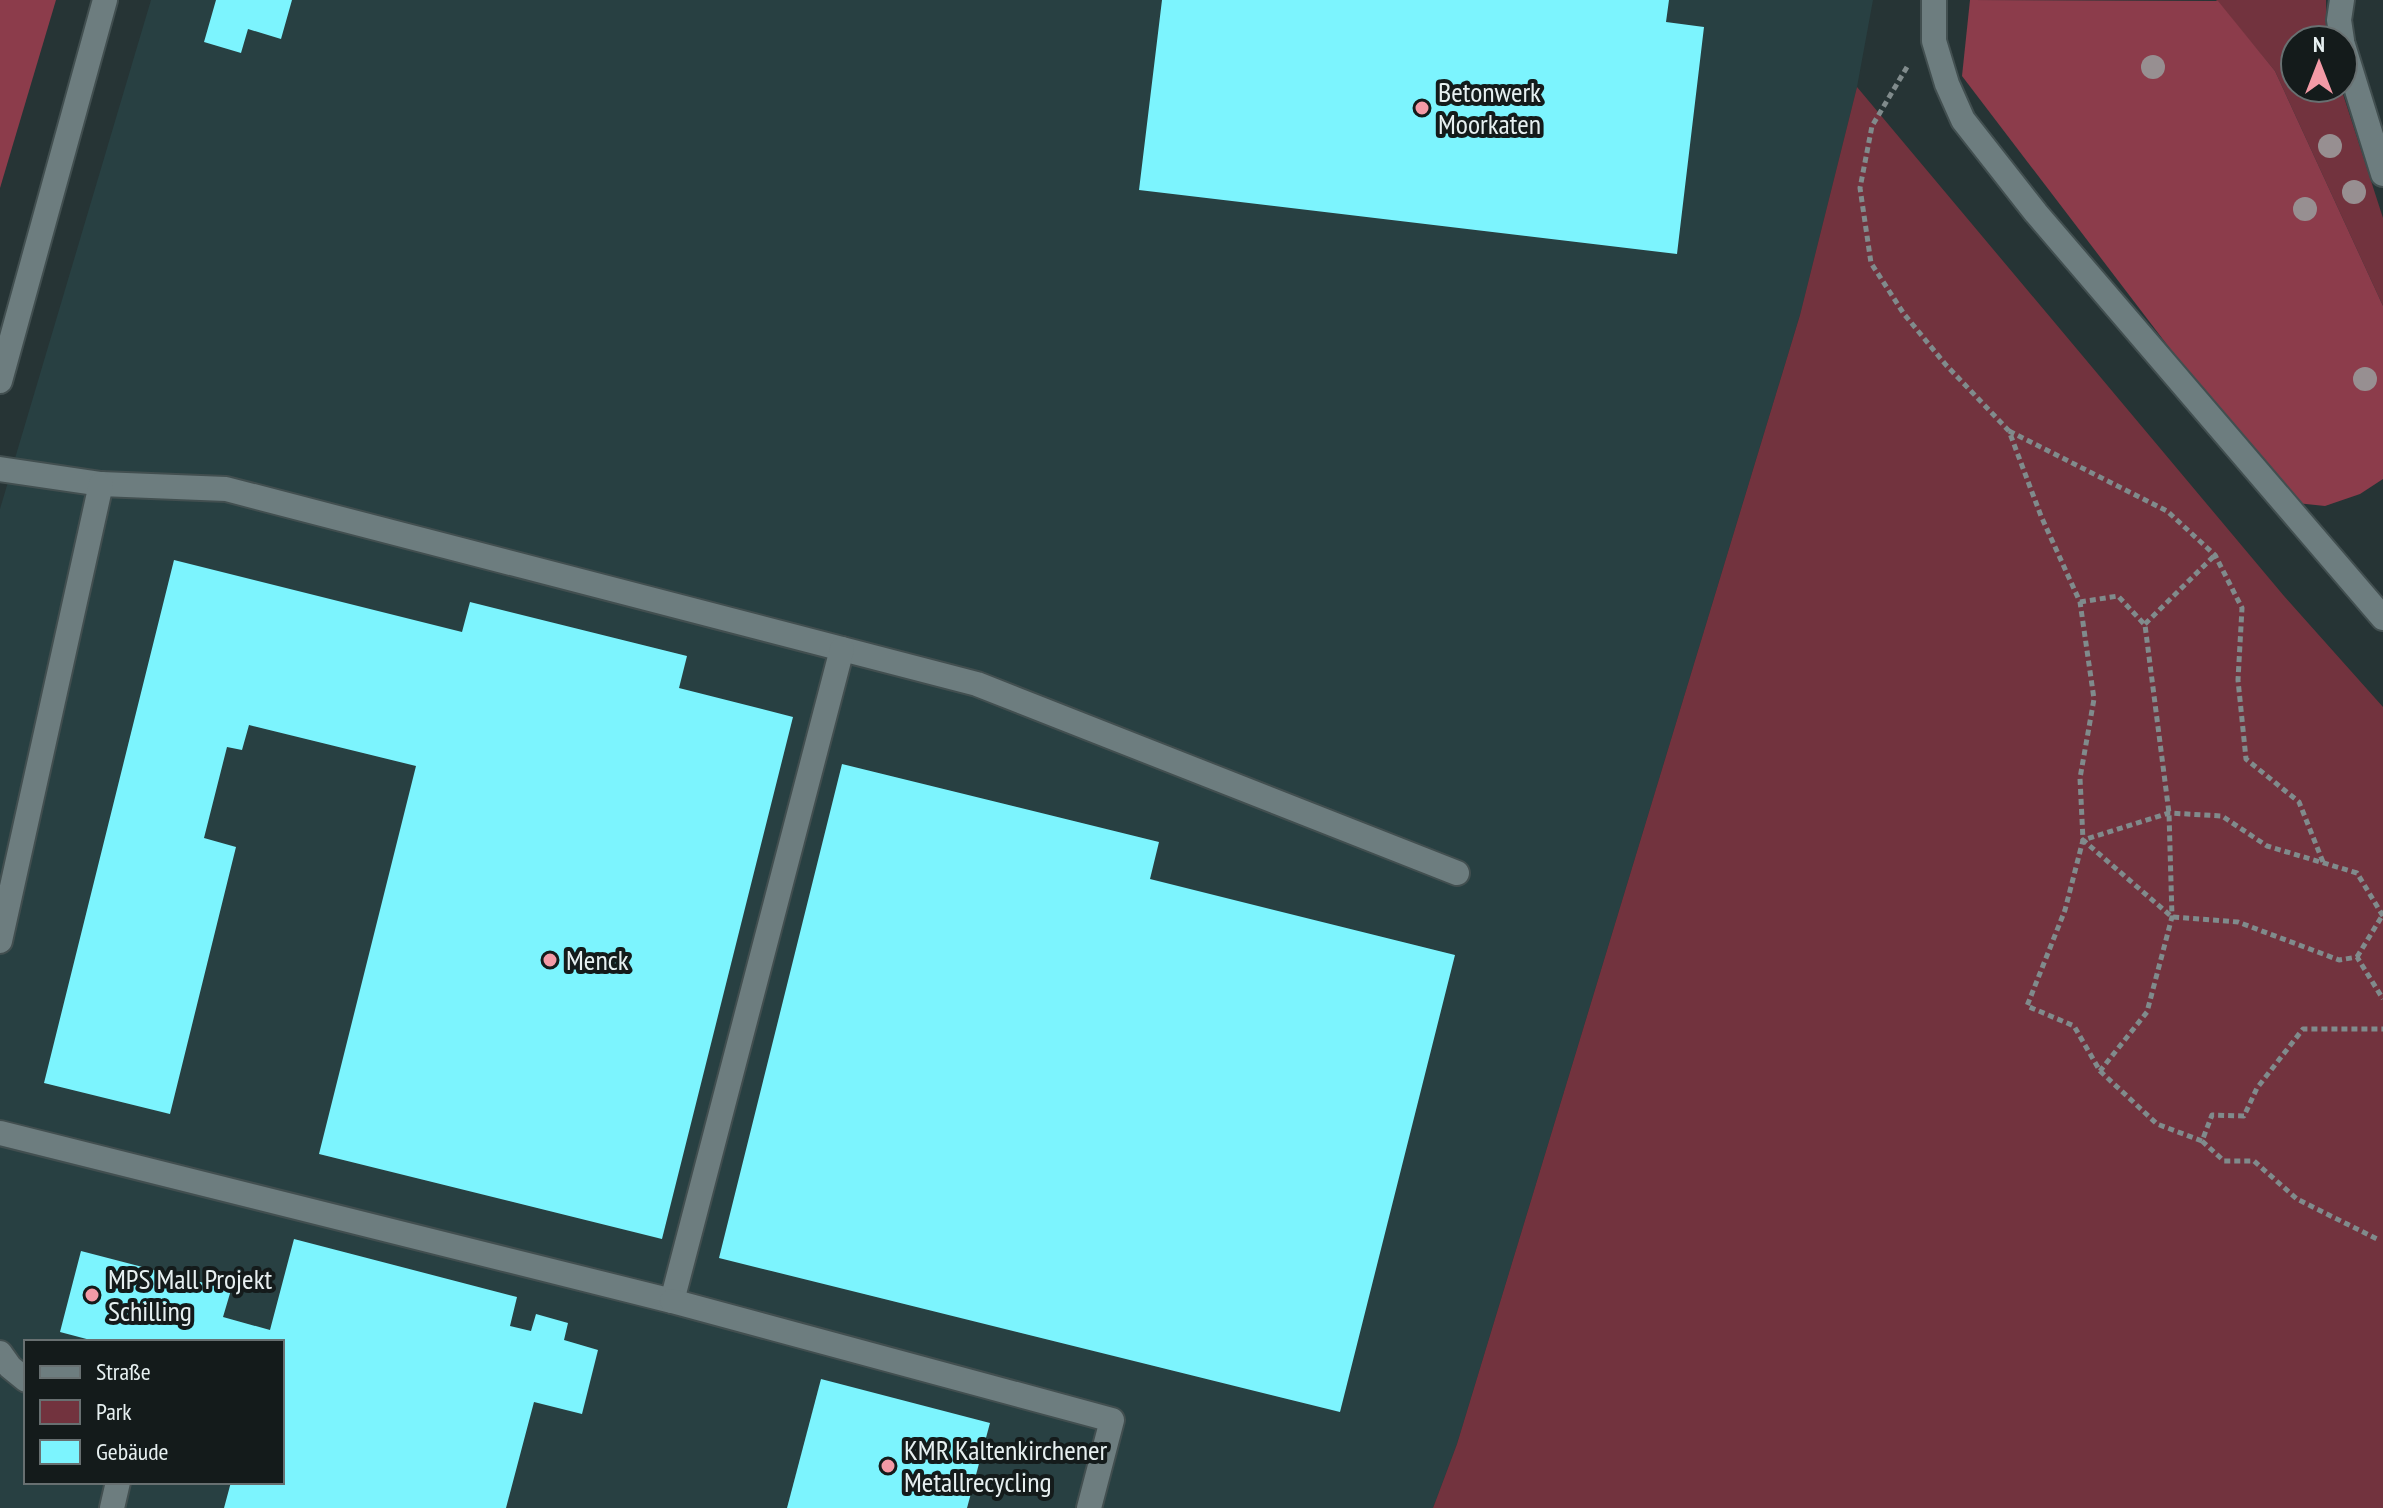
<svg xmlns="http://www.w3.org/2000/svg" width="2383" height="1508" font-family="'PT Sans Narrow',sans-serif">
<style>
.built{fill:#284042;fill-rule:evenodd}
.green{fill:#72333e}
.forest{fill:#8c3c4b}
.building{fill:#7cf4fe}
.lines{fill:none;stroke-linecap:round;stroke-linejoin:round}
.minor-casing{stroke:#424f50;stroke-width:28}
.path{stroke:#808b8c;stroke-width:5;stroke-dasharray:6 4;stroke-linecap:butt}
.minor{stroke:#6d7d7f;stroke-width:24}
.tree{fill:#978f91}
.poi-dot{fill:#f49aa6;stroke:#141b1b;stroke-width:3}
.labels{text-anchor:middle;stroke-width:8;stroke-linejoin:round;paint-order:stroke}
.poi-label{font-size:28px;fill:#e7f0f1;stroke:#141b1b;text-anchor:start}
</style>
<rect width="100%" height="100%" fill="#263435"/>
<path class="built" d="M151 0H1873L1857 87 1800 315 1457 1444 1433 1508H0V509ZM26 1342H282V1482H26Z"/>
<g class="green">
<path d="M2216 0H2326L2327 40H2295V88H2341L2383 218V306L2275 71Z"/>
<path d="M1857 87 2284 596 2383 707V1508H1433L1457 1444 1800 315Z"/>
</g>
<g class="forest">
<path d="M0 0H56L0 188Z"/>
<path d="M1970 0 2218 1 2275 71 2383 306V479L2360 494 2325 506 2287 502 1962 76Z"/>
</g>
<g class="building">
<path d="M216 0H292L281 39 248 29 241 53 204 42Z"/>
<path d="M1162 0H1669L1666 22 1704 27 1677 254 1139 190Z"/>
<path d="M174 560 462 632 470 602 687 656 679 688 793 717 662 1239 319 1154 416 766 249 725 242 750 227 747 204 838 236 847 170 1114 44 1083Z"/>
<path d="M842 764 1159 842 1150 879 1455 955 1340 1412 719 1258Z"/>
<path d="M294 1239 517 1297 510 1326 531 1331 536 1314 568 1323 564 1340 598 1350 582 1414 534 1402 506 1508H224L231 1482H282V1342H98L60 1332 81 1251 231 1290 223 1317 270 1330Z"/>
<path d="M821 1379 990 1423 967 1508H787Z"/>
</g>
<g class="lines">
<defs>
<g id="minor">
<path d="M1934 0V41L1947 84 1963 120 2036 213 2383 618"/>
<path d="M2342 40 2339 20 2342 0"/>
<path d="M2343 45 2383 174"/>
<path d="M0 381 105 0"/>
<path d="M0 469 101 484 226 489 977 684 1457 873"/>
<path d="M0 941 101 484"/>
<path d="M0 1133 672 1301 842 649"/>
<path d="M672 1301 1112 1420 1089 1508"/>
<path d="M0 1353 10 1367 26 1380"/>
<path d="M112 1508 118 1482"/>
</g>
</defs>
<use href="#minor" class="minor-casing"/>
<g class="path">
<path d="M1907 67 1872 126 1860 188 1871 263 1904 314 1946 365 2009 431 2041 516 2080 602 2094 699 2080 778 2083 840 2172 917 2238 922 2339 960 2357 957 2383 999"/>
<path d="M2009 431 2167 511 2215 555 2242 608 2238 680 2246 759 2299 802 2323 862"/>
<path d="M2080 602 2118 596 2145 625 2169 813 2172 917 2147 1012 2100 1071"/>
<path d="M2145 624 2215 555"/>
<path d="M2383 916 2357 873 2267 846 2222 816 2169 813 2083 840 2065 910 2027 1006 2074 1026 2100 1071 2157 1124 2202 1141 2212 1115 2244 1116 2257 1088 2303 1029H2383"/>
<path d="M2357 957 2382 916"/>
<path d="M2202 1141 2224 1161H2254L2297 1199 2377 1239"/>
</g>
<use href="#minor" class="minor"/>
</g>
<g class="tree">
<circle cx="2153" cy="67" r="12"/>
<circle cx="2330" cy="146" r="12"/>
<circle cx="2354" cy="192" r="12"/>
<circle cx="2305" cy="209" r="12"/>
<circle cx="2365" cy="379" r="12"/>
</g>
<g class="poi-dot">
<circle cx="1422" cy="108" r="8"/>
<circle cx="550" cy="960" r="8"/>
<circle cx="92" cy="1295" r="8"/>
<circle cx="888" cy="1466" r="8"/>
</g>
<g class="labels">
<g class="poi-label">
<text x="1438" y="102">Betonwerk<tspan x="1438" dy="32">Moorkaten</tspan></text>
<text x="566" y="970">Menck</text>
<text x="108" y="1289">MPS Mall Projekt<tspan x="108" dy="32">Schilling</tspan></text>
<text x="904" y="1460">KMR Kaltenkirchener<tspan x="904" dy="32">Metallrecycling</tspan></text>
</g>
</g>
<rect x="24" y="1340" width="260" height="144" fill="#141b1b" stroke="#687071" stroke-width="2"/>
<rect x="40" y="1366" width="40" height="12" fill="#6d7d7f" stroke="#687071" stroke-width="2"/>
<text x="96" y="1380" font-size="24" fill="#e7f0f1">Straße</text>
<rect x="40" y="1400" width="40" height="24" fill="#72333e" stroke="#687071" stroke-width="2"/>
<text x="96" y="1420" font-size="24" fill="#e7f0f1">Park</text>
<rect x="40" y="1440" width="40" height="24" fill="#7cf4fe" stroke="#687071" stroke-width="2"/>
<text x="96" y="1460" font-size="24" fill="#e7f0f1">Gebäude</text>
<g transform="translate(2319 64)"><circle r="38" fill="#141b1b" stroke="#687071" stroke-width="2"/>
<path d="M0-6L14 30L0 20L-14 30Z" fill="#f49aa6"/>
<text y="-12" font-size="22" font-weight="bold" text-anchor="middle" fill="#e7f0f1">N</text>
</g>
</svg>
